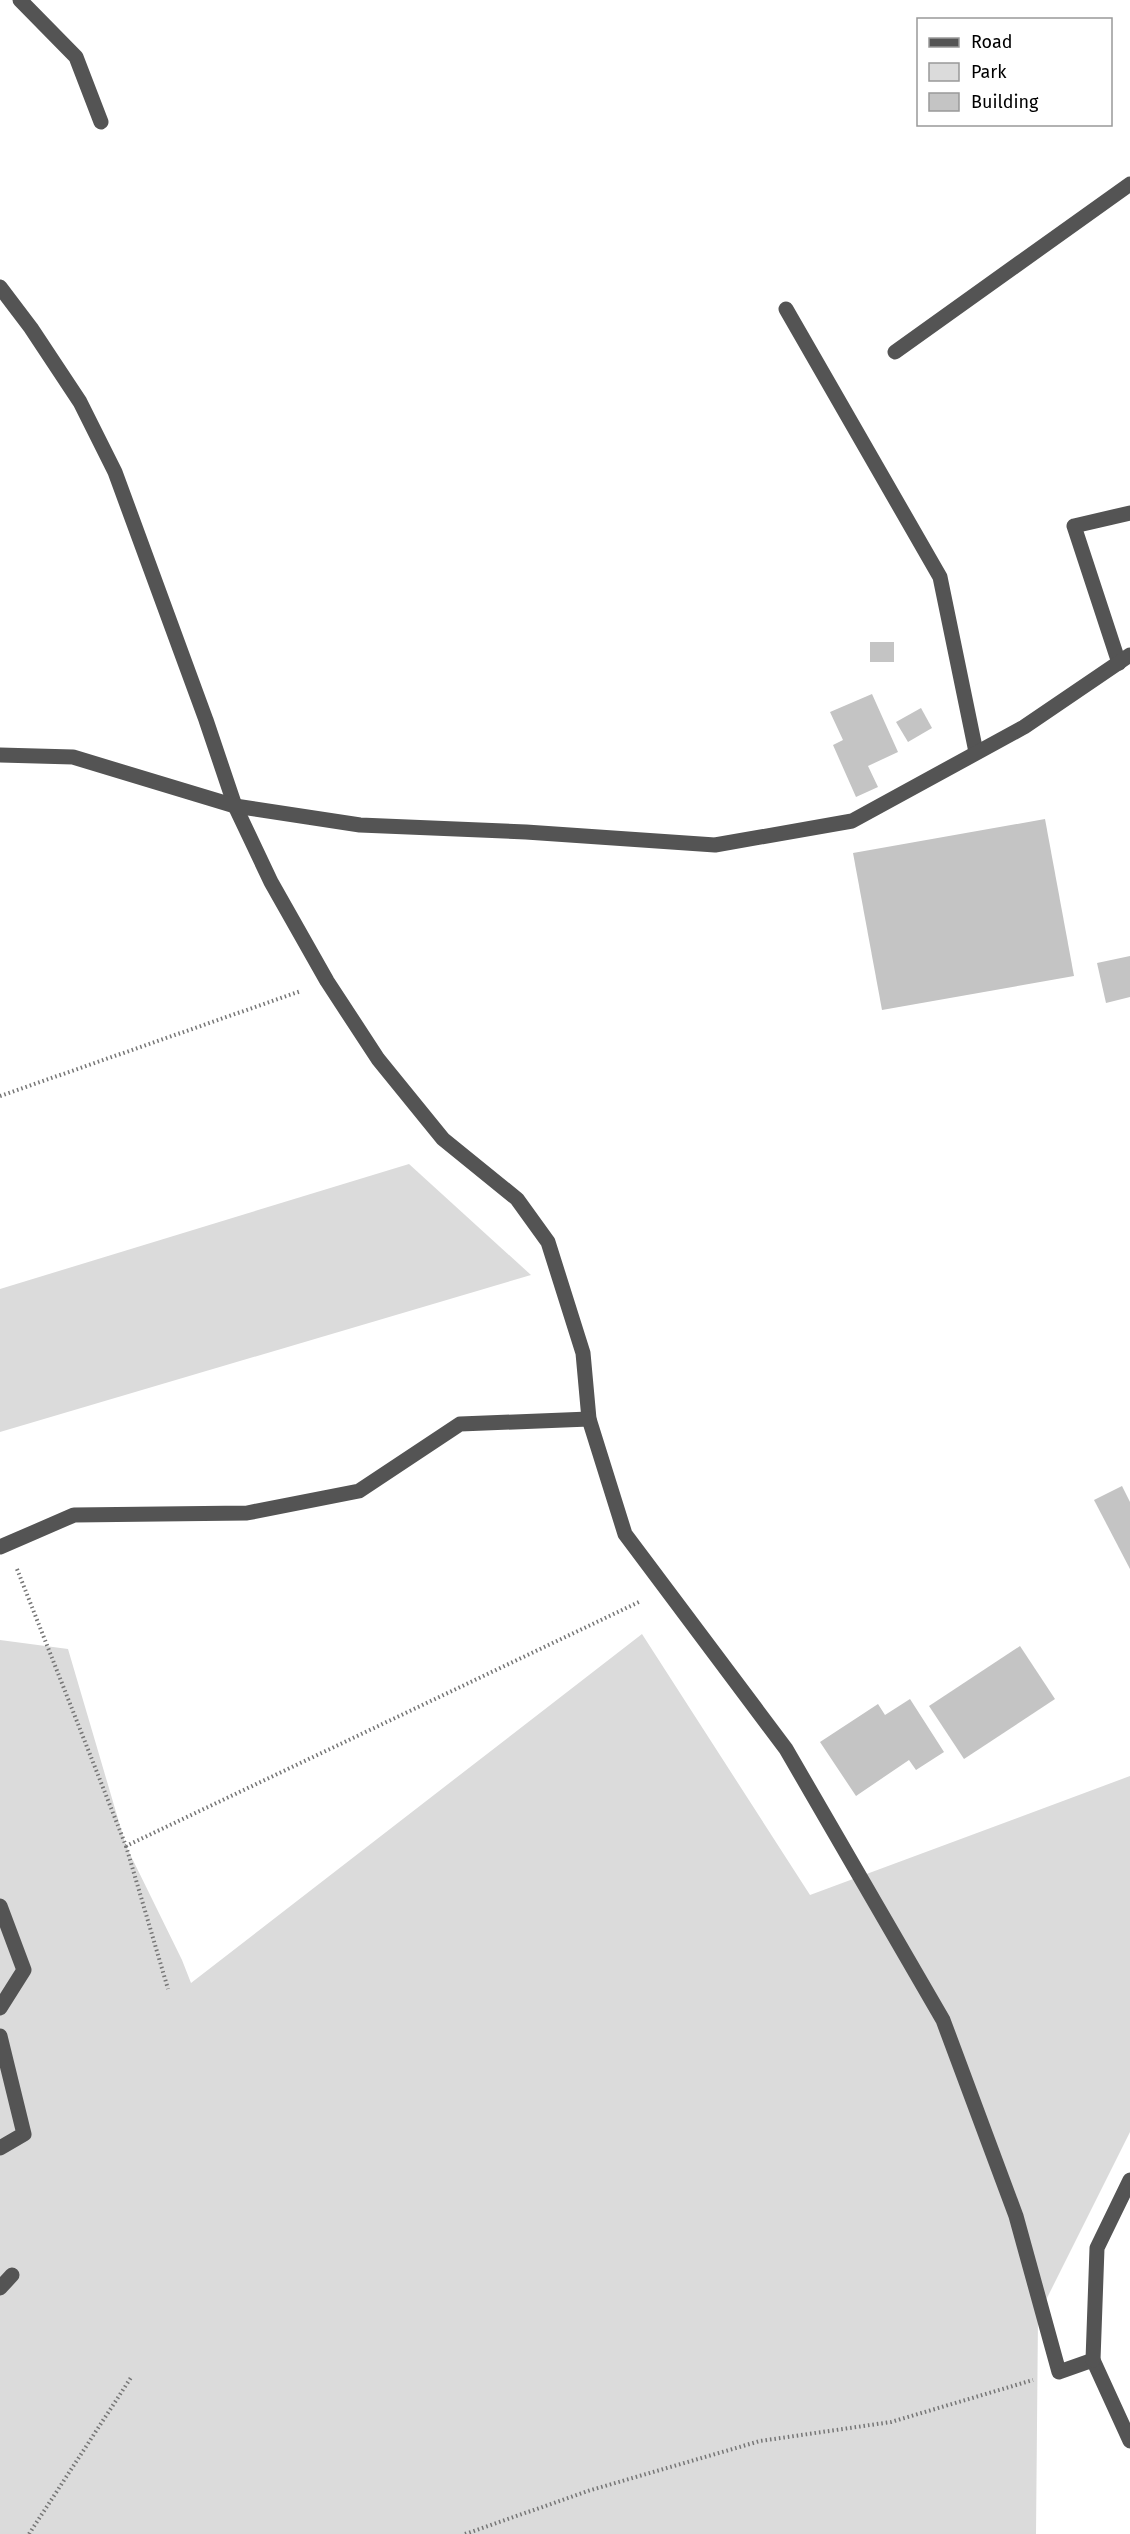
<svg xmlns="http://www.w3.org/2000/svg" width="1130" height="2534" font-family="'Fira Sans',sans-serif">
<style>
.green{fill:#dbdbdb}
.building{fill:#c4c4c4}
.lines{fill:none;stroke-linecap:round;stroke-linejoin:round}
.path{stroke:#767676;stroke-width:4;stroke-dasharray:1.5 3;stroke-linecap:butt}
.minor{stroke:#545454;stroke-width:15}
</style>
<rect width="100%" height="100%" fill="#fff"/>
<g class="green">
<path d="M409 1164 531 1275 0 1432V1289Z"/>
<path d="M642 1634 810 1895 1130 1776V2132L1038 2316 1036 2534H0V1640L68 1649 126 1846 182 1960 191 1983Z"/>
</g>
<g class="building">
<rect x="870" y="642" width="24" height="20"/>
<path d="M872 694 898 752 868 766 878 787 856 797 833 745 843 740 830 712Z"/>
<path d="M921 708 932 728 908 742 896 722Z"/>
<path d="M1045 819 1074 976 882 1010 853 853Z"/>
<path d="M1130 956V997L1106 1003 1097 963Z"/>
<path d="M1122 1486 1130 1502V1569L1094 1500Z"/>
<path d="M1020 1646 1055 1699 964 1759 929 1706Z"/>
<path d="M910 1699 944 1752 916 1770 909 1760 856 1796 820 1742 878 1704 885 1715Z"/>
</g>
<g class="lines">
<g class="path">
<path d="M0 1096 301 991"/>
<path d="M17 1569 126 1846 641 1601"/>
<path d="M126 1846 168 1989"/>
<path d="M29 2534 132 2376"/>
<path d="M465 2534 591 2490 760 2441 891 2422 1033 2380"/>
</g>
<g class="minor">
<path d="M20 0 76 57 101 122"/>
<path d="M0 287 31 328 80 402 115 472 206 720 235 806 271 882 327 981 378 1059 443 1139 517 1199 548 1242 583 1353 589 1419 625 1534 786 1749 943 2020 1016 2216 1059 2372 1093 2360 1130 2441"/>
<path d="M786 309 940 577 976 752"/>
<path d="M895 352 1130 184"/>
<path d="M1119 663 1074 526 1130 513"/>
<path d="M0 755 73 757 235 806 360 825 526 832 715 845 852 821 1024 727 1130 655"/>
<path d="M0 1547 74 1515 247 1513 359 1491 460 1424 589 1419"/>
<path d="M0 1906 24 1970 0 2008"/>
<path d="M0 2036 24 2134 0 2148"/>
<path d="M0 2288 12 2275"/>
<path d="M1093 2360 1097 2248 1130 2180"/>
</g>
</g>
<rect x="917" y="18" width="195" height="108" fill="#ffffff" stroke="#999999" stroke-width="1.5"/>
<rect x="929" y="38" width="30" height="9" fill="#545454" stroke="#999999" stroke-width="1.5"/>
<text x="971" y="48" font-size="18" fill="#000000">Road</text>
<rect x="929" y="63" width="30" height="18" fill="#dbdbdb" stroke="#999999" stroke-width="1.5"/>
<text x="971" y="78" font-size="18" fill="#000000">Park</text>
<rect x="929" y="93" width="30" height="18" fill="#c4c4c4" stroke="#999999" stroke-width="1.5"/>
<text x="971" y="108" font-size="18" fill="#000000">Building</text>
</svg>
